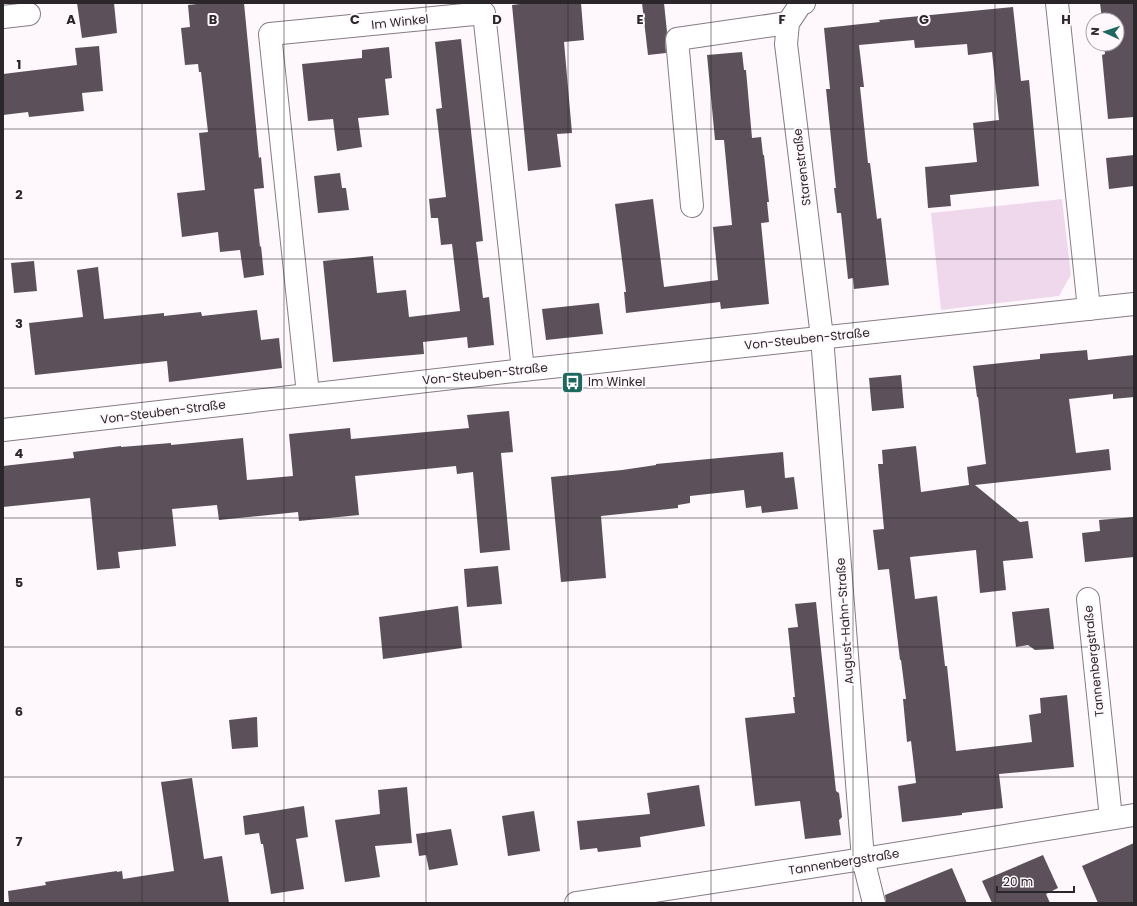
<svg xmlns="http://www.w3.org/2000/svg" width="1137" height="906" font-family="Poppins,sans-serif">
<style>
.green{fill:#f0d8ec}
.building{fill:#5c515a}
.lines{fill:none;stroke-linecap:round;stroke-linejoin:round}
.minor-casing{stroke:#877b85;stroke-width:24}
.minor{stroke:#fff;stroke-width:22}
.grid{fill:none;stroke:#2a262a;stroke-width:1;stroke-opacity:0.55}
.labels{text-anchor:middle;stroke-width:4;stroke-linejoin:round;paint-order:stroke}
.street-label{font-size:12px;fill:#2a262a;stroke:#fef8fd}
.poi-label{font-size:12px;fill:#2a262a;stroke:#fef8fd;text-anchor:start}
.grid-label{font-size:13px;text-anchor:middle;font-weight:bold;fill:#2a262a;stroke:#fef8fd;stroke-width:4;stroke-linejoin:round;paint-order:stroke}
</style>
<rect width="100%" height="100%" fill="#fef8fd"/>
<path class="green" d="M1062 199 1071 275 1059 296 941 310 931 213Z"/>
<g class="building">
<path d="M77 3H114L117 33 82 38Z"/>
<path d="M206 3H244L259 158 261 157 264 188 254 189 260 247 261 246 264 275 244 278 240 250 220 252 218 232 182 237 177 193 205 190 199 133 208 132 201 72H199L198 64 185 65 181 28 190 27 188 5Z"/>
<path d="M528 3H581L584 40 564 42 572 133 557 134 561 167 528 171 512 5Z"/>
<path d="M642 3H664L667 32 665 40 666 53 648 55Z"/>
<path d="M1100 3H1134V117L1108 119 1102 55 1105 54 1104 44H1117V20H1102Z"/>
<path d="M1013 7 1021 81 1029 80 1039 186 950 195 951 206 928 208 925 167 977 162 973 123 999 120 992 52 968 55 967 44 915 48 914 40 859 45 864 87H860L868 163H870L877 219 881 218 889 285 854 289 853 278 848 279 841 213H837L834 188H836L826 89H830L824 28 880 22 879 20Z"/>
<path d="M461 39 483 241 476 242 483 298 489 297 494 345 468 348 467 337 423 342 424 354 333 362 323 261 373 256 377 293 406 290 409 317 460 311 452 244 441 245 438 218H431L429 199 446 197 436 109 442 108 435 42Z"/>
<path d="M99 46 103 91 82 93 84 111 29 117 28 112 3 115V74L77 65 75 48Z"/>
<path d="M389 47 392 78 385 79 389 115 358 118 362 147 337 151 333 119 308 121 302 64 362 58V50Z"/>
<path d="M742 52 744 70H746L752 138 761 137 763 155H764L769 202H767L769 222 761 223 769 304 721 309 720 302 626 313 624 292H626L615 204 653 199 664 287 718 280 713 227 732 225 724 140H715L707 55Z"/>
<path d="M1134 155V186L1109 189 1106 158Z"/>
<path d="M340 173 342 188H346L349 210 318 213 314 176Z"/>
<path d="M34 261 37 291 14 293 11 263Z"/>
<path d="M98 267 104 319 164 313V316L201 312 202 316 257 310 261 340 279 338 282 368 169 382 167 361 35 375 29 323 83 317 77 270Z"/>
<path d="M599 303 603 334 546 340 542 309Z"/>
<path d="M1087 350 1088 360 1134 355V397L1113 399V394L1069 399 1076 453 1109 449 1111 470 975 485 1020 522 1028 521 1033 558 1003 561 1006 590 980 593 976 550 910 557 915 599 937 596 945 666H947L956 751 1032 742 1029 715 1041 713 1040 698 1067 695 1074 767 999 774 1003 808 962 813V815L902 822 898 786 916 783 911 741 907 742 903 699H906L901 660H900L889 569 878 570 873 530 884 529 878 464H883L882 450 916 446 921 492 969 485 967 467 986 464 978 397H977L973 366 1040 359V354Z"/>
<path d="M901 375 904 408 872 411 869 378Z"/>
<path d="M509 411 513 452 501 453 510 550 480 553 473 472 457 474 456 466 355 476 359 515 299 521 298 512 219 520 217 505 172 509 176 546 118 552 120 568 97 570 90 498 3 507V466L74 458 73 452 121 446V447L171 443V445L243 438 247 480 293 476 289 434 350 428 351 439 469 428 467 415Z"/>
<path d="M783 452 785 478 794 477 798 509 762 513 761 506 746 508 744 490 690 496V503L678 505V508L601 516 606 578 561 582 551 477 622 470 656 465V464Z"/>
<path d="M1134 517V557L1085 562 1082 533 1100 531 1099 520Z"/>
<path d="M498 566 502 604 467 607 464 569Z"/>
<path d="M816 602 836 791 839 793 842 817 839 820 841 835 805 839 800 801 755 806 745 718 795 713 793 697H795L788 628 798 627 795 604Z"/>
<path d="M458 606 462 648 383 659 379 617Z"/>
<path d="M1049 608 1054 649 1035 650 1028 645 1016 647 1012 612Z"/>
<path d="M257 717 258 747 232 749 229 720Z"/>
<path d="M192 778 204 859 222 856 229 903H9L8 891 46 885 45 882 117 871V872L122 871 123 879 174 871 161 782Z"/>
<path d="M699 785 705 826 640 837 641 847 598 852 597 848 580 850 577 821 650 814 647 793Z"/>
<path d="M407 787 412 843 375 846 380 877 345 882 335 820 380 814 378 790Z"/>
<path d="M304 806 308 837 296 839 304 889 271 894 263 844H261L259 833 245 835 243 816Z"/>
<path d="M534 811 540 851 508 856 502 816Z"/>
<path d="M451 829 458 865 429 870 426 855 419 856 416 834Z"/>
<path d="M1134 843V903H1098L1082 866Z"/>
<path d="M1043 855 1058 888 1046 894 1050 903H992L982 881Z"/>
<path d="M952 868 967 903H886L885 895Z"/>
</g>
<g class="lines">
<defs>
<g id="minor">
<path d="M804 3 800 5 788 23 786 44 822 337 863 859 874 903"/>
<path d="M1057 3 1089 309"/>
<path d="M3 17 29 14"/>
<path d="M692 206 677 39 788 23"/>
<path d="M308 394 270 34 484 13 523 370"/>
<path d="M3 430 523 370 1134 304"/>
<path d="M1088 599 1111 818"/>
<path d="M576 903 863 859 1134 815"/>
</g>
</defs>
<use href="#minor" class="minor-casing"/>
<use href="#minor" class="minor"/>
</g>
<path class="grid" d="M142 3V903M284 3V903M426 3V903M568 3V903M711 3V903M853 3V903M995 3V903M3 129H1134M3 259H1134M3 388H1134M3 518H1134M3 647H1134M3 777H1134"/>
<defs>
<symbol id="bus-square" viewBox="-11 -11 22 22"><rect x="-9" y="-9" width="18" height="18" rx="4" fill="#1f6860" stroke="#fef8fd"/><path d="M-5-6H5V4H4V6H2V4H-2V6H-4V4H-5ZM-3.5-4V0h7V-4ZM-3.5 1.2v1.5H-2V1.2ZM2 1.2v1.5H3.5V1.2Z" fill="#fff"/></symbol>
</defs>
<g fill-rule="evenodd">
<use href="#bus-square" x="560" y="370" width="25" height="25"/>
</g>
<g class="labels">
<g class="street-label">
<text transform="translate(400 22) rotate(-6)" y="4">Im Winkel</text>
<text transform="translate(802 167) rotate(-97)" y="4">Starenstraße</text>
<text transform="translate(807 339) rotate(-6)" y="4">Von-Steuben-Straße</text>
<text transform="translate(485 374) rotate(-6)" y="4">Von-Steuben-Straße</text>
<text transform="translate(163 412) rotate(-7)" y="4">Von-Steuben-Straße</text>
<text transform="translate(845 621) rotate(-94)" y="4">August-Hahn-Straße</text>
<text transform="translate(1094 661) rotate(-96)" y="4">Tannenbergstraße</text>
<text transform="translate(844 862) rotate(-9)" y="4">Tannenbergstraße</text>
</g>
<g class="poi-label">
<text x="588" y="386">Im Winkel</text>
</g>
</g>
<g class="grid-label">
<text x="71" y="24">A</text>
<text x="213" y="24">B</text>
<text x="355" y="24">C</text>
<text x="497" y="24">D</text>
<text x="640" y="24">E</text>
<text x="782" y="24">F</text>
<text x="924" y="24">G</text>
<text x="1066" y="24">H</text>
<text x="19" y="69">1</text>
<text x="19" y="199">2</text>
<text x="19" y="328">3</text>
<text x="19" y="458">4</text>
<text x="19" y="587">5</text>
<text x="19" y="716">6</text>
<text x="19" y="846">7</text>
</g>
<rect width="1137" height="906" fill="none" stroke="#2a262a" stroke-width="8"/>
<g transform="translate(1105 32) rotate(273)"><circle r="19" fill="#fef8fd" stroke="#a9a4a9"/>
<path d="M0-3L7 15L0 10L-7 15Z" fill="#1f6860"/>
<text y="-6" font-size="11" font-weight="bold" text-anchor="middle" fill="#2a262a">N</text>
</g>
<path d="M997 886v6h77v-6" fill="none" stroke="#2a262a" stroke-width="2"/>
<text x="1003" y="886" font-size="12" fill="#2a262a" stroke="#fef8fd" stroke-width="3" paint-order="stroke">20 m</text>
</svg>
